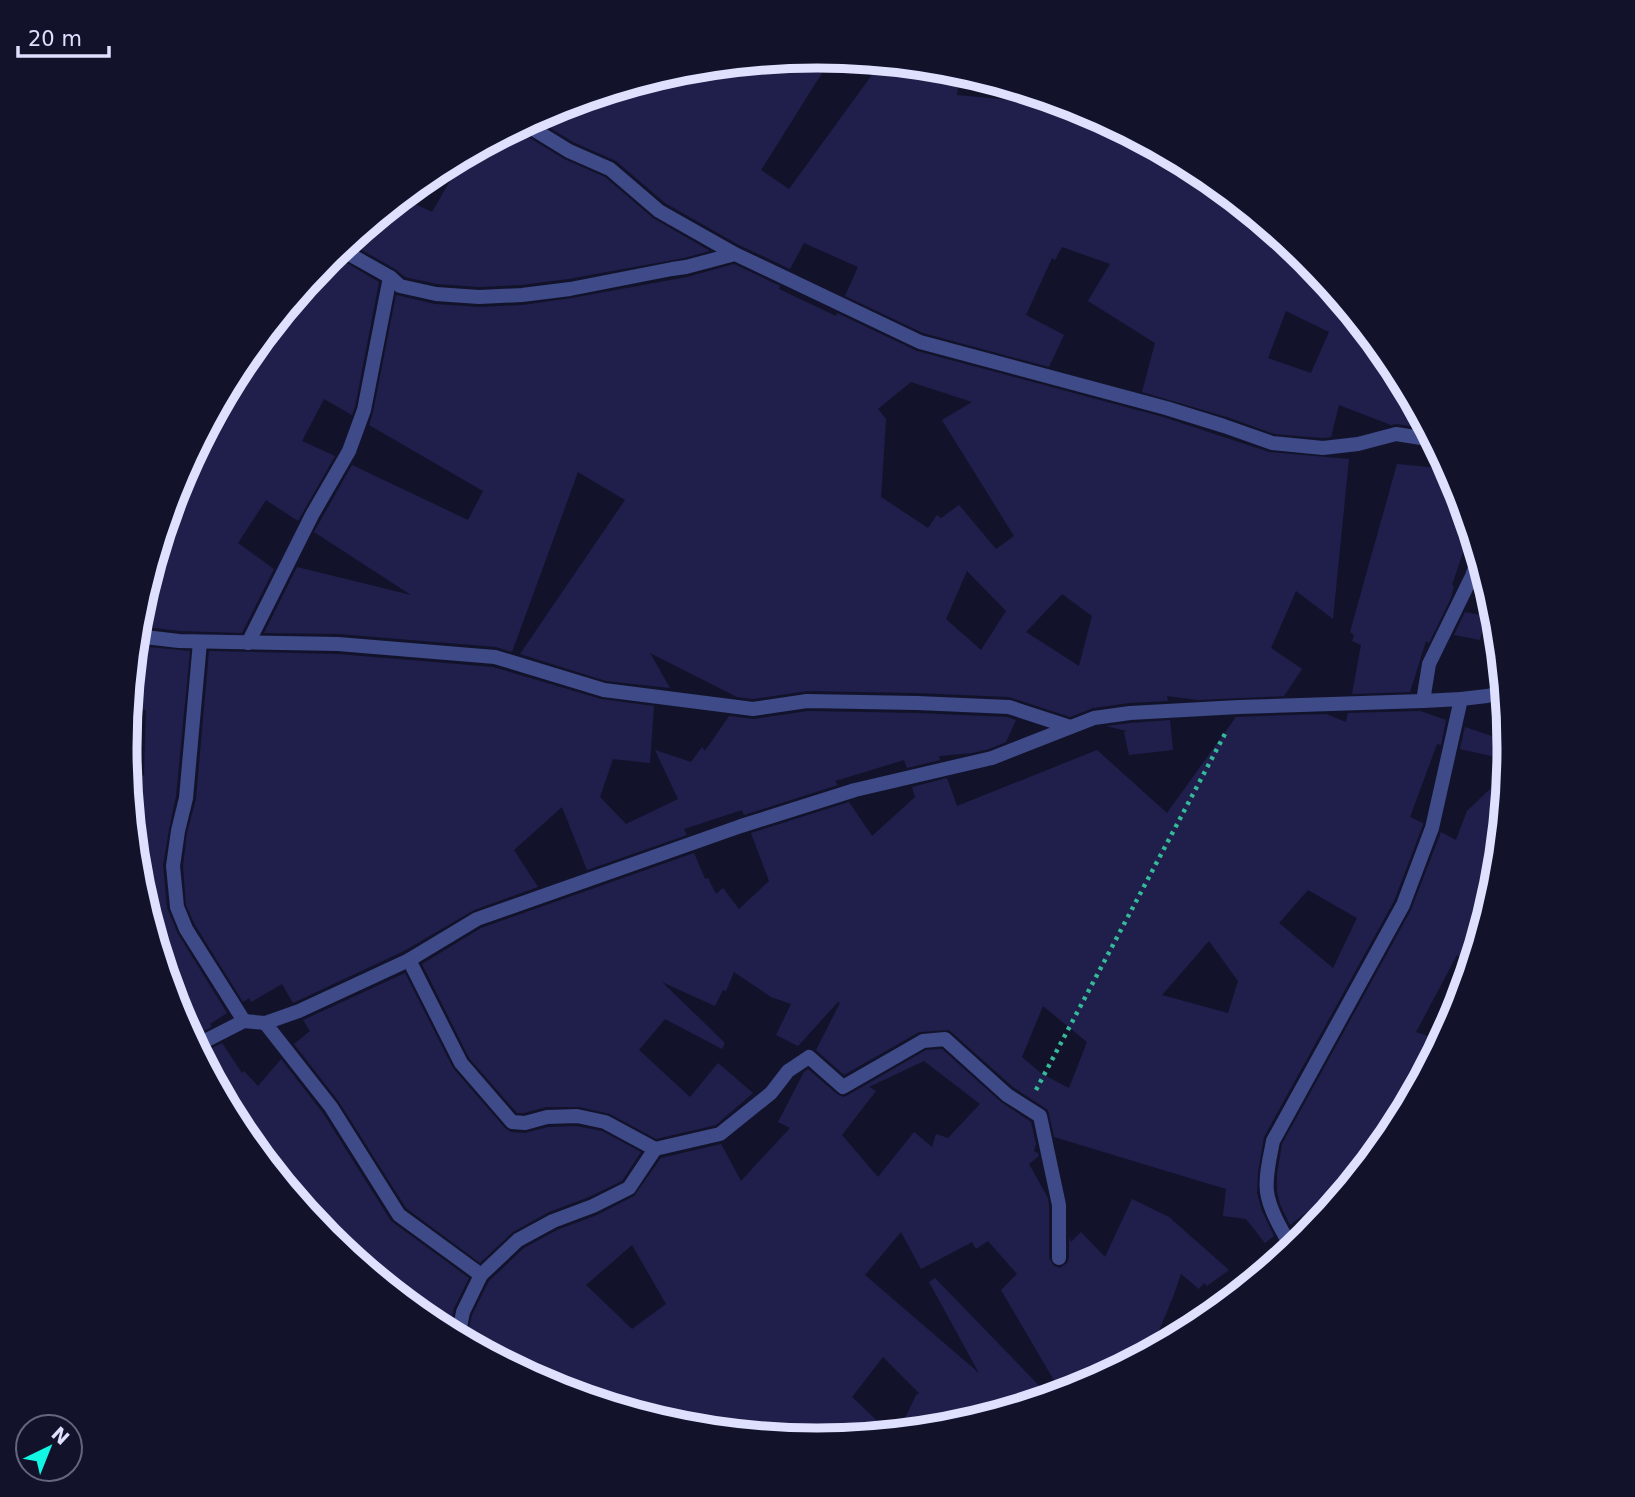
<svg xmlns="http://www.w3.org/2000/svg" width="1635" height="1497" font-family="'DejaVu Sans',sans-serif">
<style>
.building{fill:#201f4c;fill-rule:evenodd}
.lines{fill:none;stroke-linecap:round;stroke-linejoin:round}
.path{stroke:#35ba99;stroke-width:4.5;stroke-dasharray:3.5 5;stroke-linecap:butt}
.street{stroke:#3f4a88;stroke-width:14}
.rim{fill:none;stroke:#dee0fe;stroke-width:9}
</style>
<rect width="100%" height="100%" fill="#12132b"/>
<g class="building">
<path d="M818 56 832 57 761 170 789 189 877 68 958 87 957 95 1010 100 1011 95 1058 107 1061 102 1083 109 1203 173 1290 245 1328 285 1394 364 1428 429 1397 424 1391 425 1339 405 1331 437 1323 438 1274 434 1227 417 1142 392 1155 343 1088 301 1110 264 1062 247 1055 260 1052 258 1026 315 1064 335 1049 367 923 333 845 296 858 267 804 243 790 269 739 245 665 203 616 161 573 142 534 118 553 109 683 69ZM1286 311 1329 332 1311 373 1268 358Z"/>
<path d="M516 128 520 132 564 159 605 177 653 218 710 251 684 258 568 279 521 285 479 287 437 284 405 277 395 269 348 242 402 198 432 212 465 155Z"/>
<path d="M333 255 379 282 355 407 352 415 324 399 302 441 335 456 298 521 266 500 238 543 274 569 242 633 180 631 137 626 138 613 178 483 211 422 253 376 247 373 271 334 268 332Z"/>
<path d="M734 264 780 286 779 289 836 316 837 313 917 351 1163 417 1269 452 1349 459 1333 619 1296 591 1271 648 1302 669 1284 696 1198 700 1167 696 1168 701 1129 703 1093 708 1070 717 1009 697 917 693 807 691 753 699 737 697 650 653 670 688 606 681 520 654 625 500 578 472 512 652 496 647 339 634 264 633 297 567 411 595 314 532 352 465 468 520 483 491 369 425 373 412 396 295 435 304 479 307 523 305 572 298 687 277ZM911 382 972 402 942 420 1014 536 996 549 959 505 941 518 937 515 928 528 881 497 886 419 878 409ZM967 571 1006 611 981 650 946 619ZM1062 594 1092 616 1079 666 1026 632Z"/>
<path d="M1397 464 1449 469 1457 484 1471 528 1452 585 1454 586 1451 598 1429 643 1426 641 1410 692 1352 694 1361 645 1352 641 1354 635 1350 632Z"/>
<path d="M1465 612 1486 616 1480 640 1454 635Z"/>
<path d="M138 646 190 651 176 796 169 829 163 865 167 908 178 934 227 1013 210 1024 212 1027 191 1037 182 1022 187 1019 174 1000 138 883 127 769 144 776 146 710 132 708Z"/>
<path d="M209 651 338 654 493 667 601 699 654 706 650 763 613 759 600 797 626 824 678 799 655 750 691 762 702 747 705 751 729 716 754 719 808 711 917 713 1007 717 1016 720 1006 742 989 749 972 753 939 756 940 760 907 768 904 760 835 781 838 785 744 815 742 810 684 829 687 835 587 870 562 807 514 850 538 887 474 910 404 951 295 1002 293 1003 282 984 251 1002 249 998 243 1002 195 925 186 905 183 866 187 833 196 799Z"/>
<path d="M1420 711 1446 720 1441 745 1437 744 1410 817 1423 823V825L1394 901 1264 1137 1258 1172 1257 1193 1262 1211 1274 1236 1265 1243 1246 1219 1223 1216 1226 1189 1054 1137 1048 1110 1013 1087 949 1030 919 1032 844 1075 816 1050 840 1003 838 1002 798 1046 776 1035 791 1004 771 997 734 972 726 991 723 990 715 1006 662 982 725 1043 722 1049 665 1019 639 1050 690 1097 718 1063 753 1093 716 1125 656 1139 610 1114 579 1107H546L524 1113H517L469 1058 422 964 481 928 694 853 705 879 708 878 716 894 723 888 739 909 769 881 751 833 849 802 872 836 915 797 912 787 947 778 957 806 1097 750 1167 813 1236 717 1326 714 1346 722 1348 713ZM1308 890 1357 918 1333 968 1279 923ZM1209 941 1238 981 1228 1013 1162 995ZM1043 1006 1087 1042 1069 1088 1042 1074 1022 1057Z"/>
<path d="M1170 720 1173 750 1129 755 1124 732 1127 731 1106 726 1131 723Z"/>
<path d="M1465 727 1509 742V760L1460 749Z"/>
<path d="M1508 772 1498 874 1474 931 1481 935 1473 963 1457 955 1416 1032 1442 1041 1393 1134 1335 1204 1327 1197 1290 1225 1280 1204 1277 1191V1174L1282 1144 1411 910 1441 832 1456 840 1467 811Z"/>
<path d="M405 973 453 1068 505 1128 511 1132 525 1133 548 1127 576 1126 602 1131 641 1152 622 1181 589 1197 549 1212 513 1232 480 1263 406 1208 339 1102 294 1044 310 1031 303 1020Z"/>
<path d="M222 1043 242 1073 244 1071 258 1086 281 1059 323 1113 391 1221 469 1278 454 1308 449 1333 432 1324 328 1238 241 1133 200 1054Z"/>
<path d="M942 1049 1001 1102 1031 1122 1036 1144 1034 1151 1038 1153 1039 1156 1029 1164 1048 1198 1049 1206V1258L1054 1266 1060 1268 1067 1263 1069 1258V1237L1071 1242 1081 1232 1105 1257 1132 1199 1169 1217 1229 1270 1207 1286 1204 1283 1199 1289 1181 1274 1173 1297 1150 1352 1082 1388 1062 1394 1001 1290 1017 1274 988 1241 976 1249 972 1242 921 1269 901 1232 865 1275 979 1373 929 1282 935 1278 1051 1398 952 1428 898 1433 916 1395 919 1393 883 1357 852 1397 891 1434 817 1441 682 1428 552 1388 466 1342 472 1315 489 1281 524 1248 557 1230 597 1215 634 1196 661 1158 721 1144 741 1181 790 1128 778 1122 804 1072 808 1069 837 1094 843 1097 848 1095 926 1050ZM924 1061 980 1104 948 1138 936 1134 932 1147 914 1132 878 1177 842 1135 876 1091 869 1087ZM632 1245 666 1304 632 1329 586 1285Z"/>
</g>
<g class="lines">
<path class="path" d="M1036 1090 1227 730"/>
<g class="street">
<path d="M525 124 569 151 610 169 659 211 735 254"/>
<path d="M340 249 390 277 400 286 436 294 479 297 522 295 570 289 672 269 686 267 735 254 920 342 1166 408 1224 426 1272 443 1323 448 1358 444 1396 434 1434 440"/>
<path d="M136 636 179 641 338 644 495 657 604 690 753 709 807 701 917 703 1009 707 1070 727"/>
<path d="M200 642 186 798 178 831 173 866 177 907 186 929 244 1021"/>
<path d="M248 643 312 515 349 451 364 410 390 277"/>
<path d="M1461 699 1487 696 1504 692"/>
<path d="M409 960 461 1063 512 1122 525 1123 547 1117 577 1116 605 1122 655 1149 720 1134 771 1093 788 1071 809 1057 843 1087 923 1041 945 1039 1007 1095 1040 1116 1059 1205V1258"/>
<path d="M265 1023 331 1107 399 1215 481 1275"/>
<path d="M195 1046 244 1021 265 1023 299 1011 409 960 477 919 741 826 855 790 992 758 1094 718 1130 713 1239 707 1423 701"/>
<path d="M1293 1250C1283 1232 1270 1212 1267 1192 1265 1176 1270 1157 1273 1141L1403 905 1432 828 1461 699 1423 701 1429 664 1472 576 1479 557"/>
<path d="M458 1338 463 1312 481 1275 518 1240 553 1221 593 1206 629 1188 655 1149"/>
</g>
</g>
<path d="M0 0H1635V1497H0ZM137 748a680 680 0 1 1 1360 0a680 680 0 1 1-1360 0Z" fill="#12132b" fill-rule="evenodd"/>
<path class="rim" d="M137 748a680 680 0 1 1 1360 0a680 680 0 1 1-1360 0Z"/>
<g transform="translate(49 1448) rotate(43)"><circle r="33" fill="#12132b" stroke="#64657f" stroke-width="2"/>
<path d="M0-5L12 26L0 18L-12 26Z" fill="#11f7e3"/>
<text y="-10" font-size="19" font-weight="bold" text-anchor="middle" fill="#dee0fe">N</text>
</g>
<path d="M18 46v10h91v-10" fill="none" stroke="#dee0fe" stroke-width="3.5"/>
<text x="28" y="46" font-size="21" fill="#dee0fe" stroke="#12132b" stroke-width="5" paint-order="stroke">20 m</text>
</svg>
